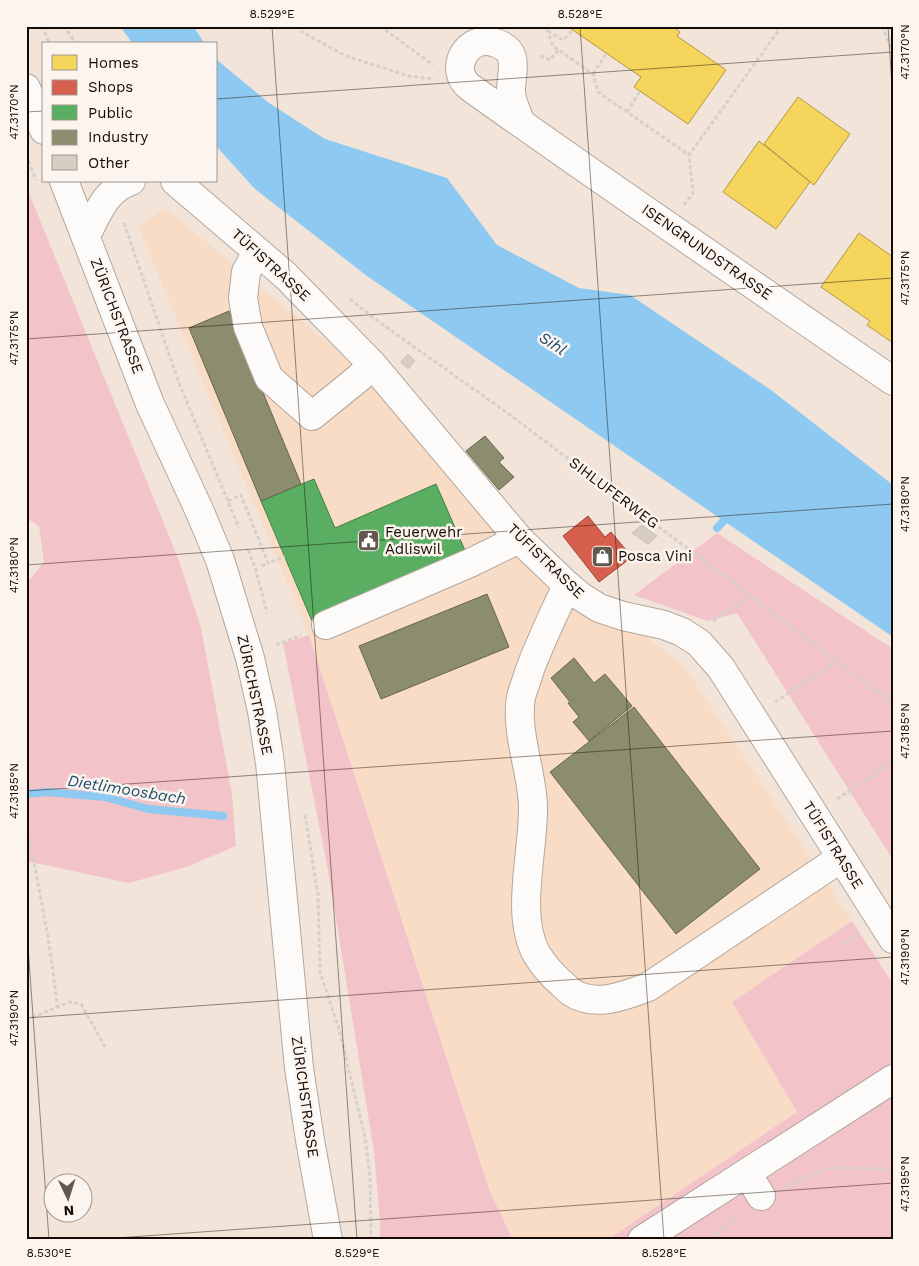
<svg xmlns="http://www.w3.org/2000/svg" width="919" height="1266" font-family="'Work Sans',sans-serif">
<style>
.built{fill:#f8dcc5}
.green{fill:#f3c3ca}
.water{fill:#8dc9f0}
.homes{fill:#f6d55c;stroke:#b39842}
.shops{fill:#d6604d;stroke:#9c4637}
.public{fill:#5aae61;stroke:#467d45}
.industry{fill:#8c8c6e;stroke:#69654e}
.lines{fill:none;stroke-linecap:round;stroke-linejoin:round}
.stream{stroke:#8dc9f0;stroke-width:8}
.building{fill:#d7cdc2;stroke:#cac0b4}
.minor-casing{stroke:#b3a79d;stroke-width:30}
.major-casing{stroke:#b3a79d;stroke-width:30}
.path{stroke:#d5d0cd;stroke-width:3;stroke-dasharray:4 2.5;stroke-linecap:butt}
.minor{stroke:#fdfbf9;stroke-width:28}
.major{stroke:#fdfbf9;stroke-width:28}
.ticks{fill:none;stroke:#160b04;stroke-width:1;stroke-opacity:0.45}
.labels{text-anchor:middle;stroke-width:5;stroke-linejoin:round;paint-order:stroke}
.street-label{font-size:15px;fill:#160b04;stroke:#fbf4ef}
.poi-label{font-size:15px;fill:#160b04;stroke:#fbf4ef;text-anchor:start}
.water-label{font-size:16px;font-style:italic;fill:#1e506f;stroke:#fbf4ef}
.neatline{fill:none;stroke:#160b04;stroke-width:2}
.ticks-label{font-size:12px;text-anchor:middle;fill:#160b04}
</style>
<rect width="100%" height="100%" fill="#f2e4d8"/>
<path class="built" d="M165 208 336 349 539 552 685 667 852 921 732 1002 797 1112 607 1240H513L490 1192 309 635 138 227Z"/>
<g class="green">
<path d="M26 186 178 558 201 628 232 794 236 846 186 867 129 883 26 861V584L44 562 39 526 26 518Z"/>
<path d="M717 533 893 649V860L737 613 707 621 634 595Z"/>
<path d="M309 635 490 1192 513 1240H380V1221L374 1151 328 870 283 643Z"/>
<path d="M852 921 893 984V1240H607L797 1112 732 1002Z"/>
</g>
<g class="water">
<path d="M120 26H193L205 44H133Z"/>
<path d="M216 59 269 103 325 139 447 178 497 245 579 288 630 295 771 390 893 485V637L367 276 255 189 216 146Z"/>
</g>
<g class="homes">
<path d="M567 26H672L680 32 677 36 726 70 688 124 634 87 641 77Z"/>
<path d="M798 97 850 134 814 185 764 144Z"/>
<path d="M759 141 810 182 776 229 723 192Z"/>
<path d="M859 233 893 257V343L867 325 870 321 821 287Z"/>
</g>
<path class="shops" d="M588 516 605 537 611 532 632 557 599 582 563 536Z"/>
<path class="public" d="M314 479 335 528 436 484 467 555 312 621 261 501Z"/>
<g class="industry">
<path d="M229 311 301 484 261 501 189 328Z"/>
<path d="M485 436 504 458 499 462 514 477 499 490 466 451Z"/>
<path d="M487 594 509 647 381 699 359 646Z"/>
<path d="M574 658 594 683 605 674 632 706 589 741 573 722 579 717 568 703 570 702 551 678Z"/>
<path d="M634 707 760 869 676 934 550 772Z"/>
</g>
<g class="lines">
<g class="stream">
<path d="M717 528 729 515"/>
<path d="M26 794 47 792 105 797 148 809 223 816"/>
</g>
</g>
<g class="building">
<path d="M408 354 415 361 408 369 401 362Z"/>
<path d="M642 525 657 536 648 544 632 533Z"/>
</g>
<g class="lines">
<defs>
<g id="minor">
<path d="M521 123C517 113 511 101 511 91 511 71 521 52 496 43 468 32 446 70 471 88 610 187 752 284 893 381"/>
<path d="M175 181 285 275 372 364 519 539 567 585 580 596 599 608 623 616 664 625 682 632 699 643 721 668 893 939"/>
<path d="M86 236C97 214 106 189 131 181"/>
<path d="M257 252 246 272 243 298 248 327 269 378 312 416 360 377 372 364"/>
<path d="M567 585C554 614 540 642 529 672 527 680 523 689 521 697 515 732 532 771 533 806 534 850 515 914 536 953 542 963 551 974 560 982 564 985 567 989 571 992 595 1008 624 996 648 987L841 858"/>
<path d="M326 625 470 563 519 539"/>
<path d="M747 1173 761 1196"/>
<path d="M642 1240 893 1079"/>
</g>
<g id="major">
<path d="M26 88 44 130"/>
<path d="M64 181 150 404 200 512 220 560 250 658 262 711 270 763 299 1068 310 1140 328 1240"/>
</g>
</defs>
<use href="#minor" class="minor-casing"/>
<use href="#major" class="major-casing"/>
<g class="path">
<path d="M42 26 50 44"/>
<path d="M63 26 77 44"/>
<path d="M380 26 433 65"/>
<path d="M541 26 547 30 553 46 593 74 598 92 689 155"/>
<path d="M882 26 893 52"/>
<path d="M300 31 346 56 409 76 434 79"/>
<path d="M548 31 563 40 573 30"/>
<path d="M540 56 550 60 558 50"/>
<path d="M593 74 607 53"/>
<path d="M627 112 640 91"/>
<path d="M26 155 36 180"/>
<path d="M684 205 693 193 689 155 779 30 774 26"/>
<path d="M124 223 179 383 239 528"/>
<path d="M350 299 375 319 506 412 893 703"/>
<path d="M228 501 241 495 268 563 285 557"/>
<path d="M248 550 255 567 267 613"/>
<path d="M262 566 268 563"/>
<path d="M713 621 750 596"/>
<path d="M276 645 301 635"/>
<path d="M775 702 837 661"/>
<path d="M837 799 871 777 893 759"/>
<path d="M305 815 318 895 320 972 339 1029 365 1137 370 1176 371 1240"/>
<path d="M29 838C40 894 52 950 57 1007"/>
<path d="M845 943 858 934"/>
<path d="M26 1020 70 1002 81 1004 105 1047"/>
<path d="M785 1187 829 1168 893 1169"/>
<path d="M713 1240 720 1230 741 1213"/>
</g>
<use href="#minor" class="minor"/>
<use href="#major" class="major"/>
</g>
<path class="ticks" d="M272 26 357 1240M580 26 664 1240M888 26 893 101M216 99 893 52M26 112 44 111M26 339 893 278M26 565 893 504M26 791 893 731M26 918 49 1240M26 1018 893 957M88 1240 893 1183"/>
<defs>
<symbol id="civic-square" viewBox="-11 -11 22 22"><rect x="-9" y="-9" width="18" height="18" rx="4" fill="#63574e" stroke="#fbf4ef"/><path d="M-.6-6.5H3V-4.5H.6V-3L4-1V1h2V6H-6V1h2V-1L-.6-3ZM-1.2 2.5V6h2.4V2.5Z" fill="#fff"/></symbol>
<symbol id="shop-square" viewBox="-11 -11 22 22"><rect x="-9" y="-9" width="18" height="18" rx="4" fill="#63574e" stroke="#fbf4ef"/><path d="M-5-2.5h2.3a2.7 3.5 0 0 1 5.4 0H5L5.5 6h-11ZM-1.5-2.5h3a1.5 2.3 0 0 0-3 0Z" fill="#fff"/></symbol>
</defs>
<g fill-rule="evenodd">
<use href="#civic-square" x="356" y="528" width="25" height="25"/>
<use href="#shop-square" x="590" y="544" width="25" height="25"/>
</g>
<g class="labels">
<g class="street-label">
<text transform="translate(707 252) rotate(35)" y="5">ISENGRUNDSTRASSE</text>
<text transform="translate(271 265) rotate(42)" y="5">TÜFISTRASSE</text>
<text transform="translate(117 316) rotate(69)" y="5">ZÜRICHSTRASSE</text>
<text transform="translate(614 493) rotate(37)" y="5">SIHLUFERWEG</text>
<text transform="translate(546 561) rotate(44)" y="5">TÜFISTRASSE</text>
<text transform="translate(255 695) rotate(78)" y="5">ZÜRICHSTRASSE</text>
<text transform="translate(833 845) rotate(58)" y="5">TÜFISTRASSE</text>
<text transform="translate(305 1097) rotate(82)" y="5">ZÜRICHSTRASSE</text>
</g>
<g class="poi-label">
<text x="385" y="537">Feuerwehr<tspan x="385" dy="17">Adliswil</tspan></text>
<text x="618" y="561">Posca Vini</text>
</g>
<g class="water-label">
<text transform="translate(553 343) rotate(33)" y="6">Sihl</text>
<text transform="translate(127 789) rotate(9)" y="6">Dietlimoosbach</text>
</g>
</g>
<rect width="919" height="1266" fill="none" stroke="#fbf4ef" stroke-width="55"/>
<rect x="42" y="42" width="175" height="140" fill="#fbf4ef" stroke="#9f9791"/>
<rect x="52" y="55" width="25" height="15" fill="#f6d55c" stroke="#9f9791"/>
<text x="88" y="68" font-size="15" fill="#160b04">Homes</text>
<rect x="52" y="80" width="25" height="15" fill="#d6604d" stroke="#9f9791"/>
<text x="88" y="92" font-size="15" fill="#160b04">Shops</text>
<rect x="52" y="105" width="25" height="15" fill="#5aae61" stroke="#9f9791"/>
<text x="88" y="118" font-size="15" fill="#160b04">Public</text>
<rect x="52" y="130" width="25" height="15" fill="#8c8c6e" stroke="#9f9791"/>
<text x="88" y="142" font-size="15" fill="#160b04">Industry</text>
<rect x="52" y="155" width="25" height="15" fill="#d7cdc2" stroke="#9f9791"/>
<text x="88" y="168" font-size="15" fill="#160b04">Other</text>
<g transform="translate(68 1198) rotate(176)"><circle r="24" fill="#fbf4ef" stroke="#9f9791"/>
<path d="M0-4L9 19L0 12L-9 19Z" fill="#63574e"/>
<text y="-8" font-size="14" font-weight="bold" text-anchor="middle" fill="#160b04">N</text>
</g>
<rect x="28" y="28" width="864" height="1210" class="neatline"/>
<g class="ticks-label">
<text x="272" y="18">8.529°E</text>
<text x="580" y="18">8.528°E</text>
<text transform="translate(905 52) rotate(-90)" y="4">47.3170°N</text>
<text transform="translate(14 112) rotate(-90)" y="4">47.3170°N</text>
<text transform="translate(905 278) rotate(-90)" y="4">47.3175°N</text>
<text transform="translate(14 338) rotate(-90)" y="4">47.3175°N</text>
<text transform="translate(905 504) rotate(-90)" y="4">47.3180°N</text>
<text transform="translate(14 565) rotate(-90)" y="4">47.3180°N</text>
<text transform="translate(905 731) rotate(-90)" y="4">47.3185°N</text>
<text transform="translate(14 791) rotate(-90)" y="4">47.3185°N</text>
<text transform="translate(905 957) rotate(-90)" y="4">47.3190°N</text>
<text transform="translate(14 1018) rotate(-90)" y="4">47.3190°N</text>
<text transform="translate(905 1184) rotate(-90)" y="4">47.3195°N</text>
<text x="49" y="1257">8.530°E</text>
<text x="357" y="1257">8.529°E</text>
<text x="664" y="1257">8.528°E</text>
</g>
</svg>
